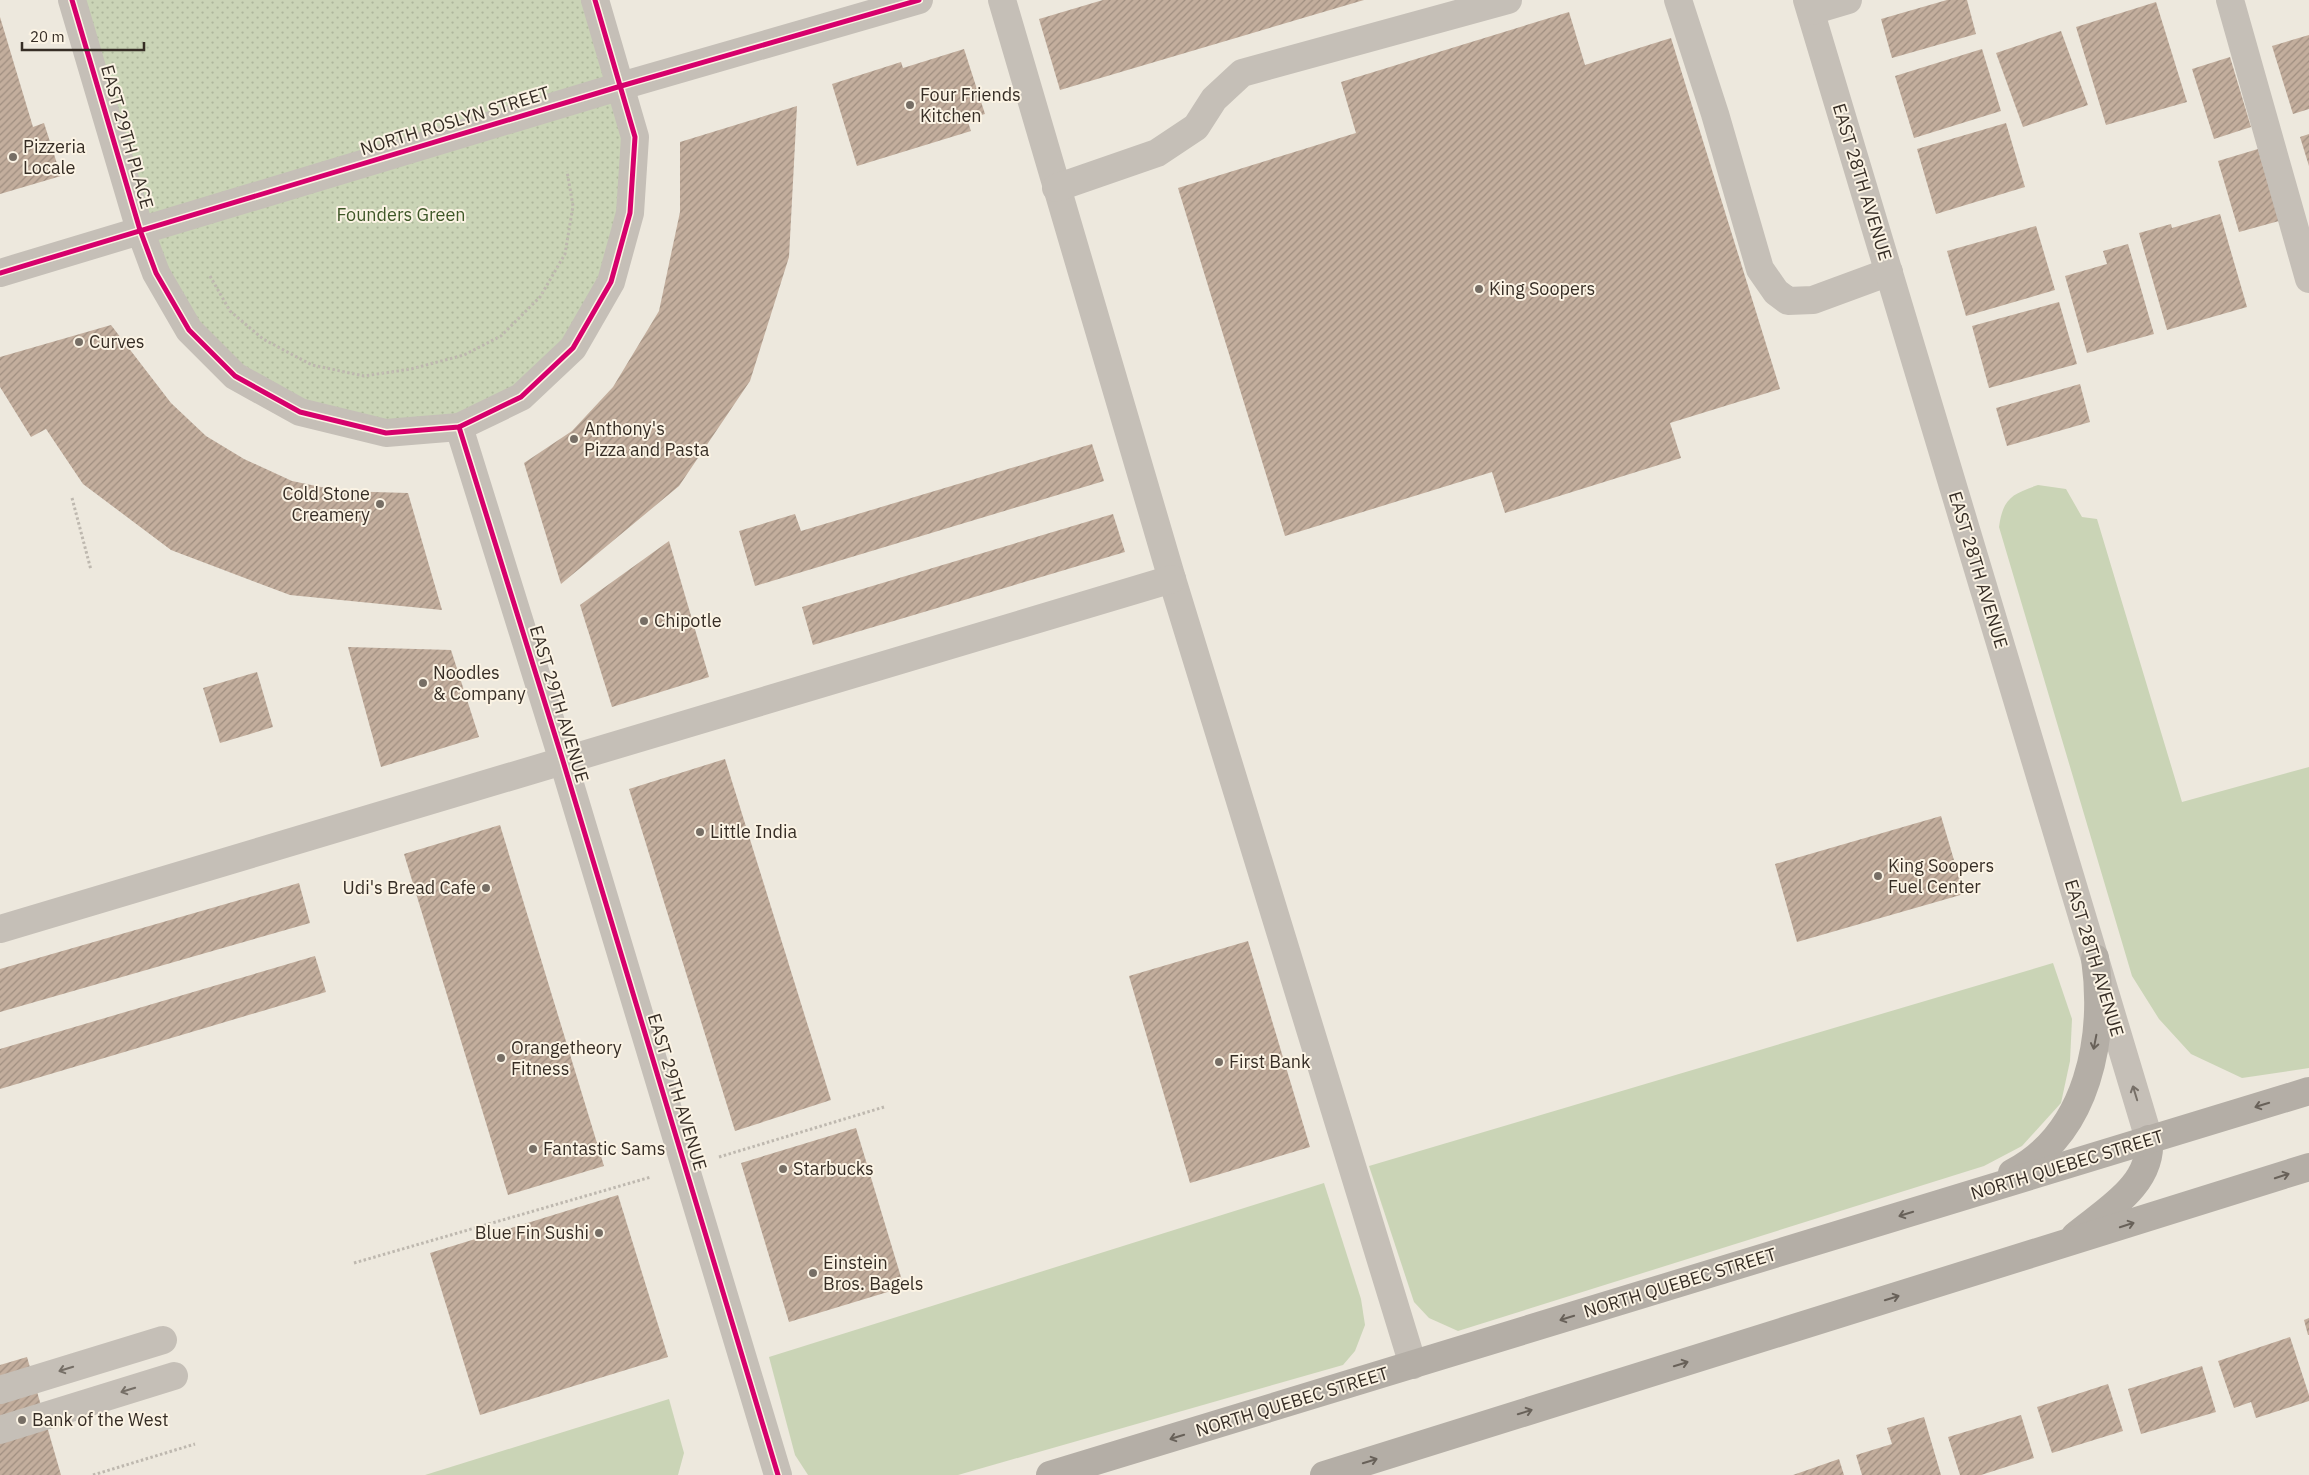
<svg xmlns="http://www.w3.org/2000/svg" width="2309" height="1475" font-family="'IBM Plex Sans',sans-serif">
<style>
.grass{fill:url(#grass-dots)}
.garden{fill:#cad4b6}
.building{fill:url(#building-hatch)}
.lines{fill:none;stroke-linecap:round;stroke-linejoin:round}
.path{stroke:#beb8af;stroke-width:3;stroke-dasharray:2.5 2.5;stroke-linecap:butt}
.minor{stroke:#c5bfb7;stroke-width:28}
.major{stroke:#b4aea6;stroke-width:28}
.cycleway-casing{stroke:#fbf3e4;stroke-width:8}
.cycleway{stroke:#d6006c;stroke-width:5}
.oneway{stroke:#686159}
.oneway2{stroke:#766f67}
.poi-dot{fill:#766e65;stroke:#fbf3e4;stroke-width:2}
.labels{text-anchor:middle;stroke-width:4;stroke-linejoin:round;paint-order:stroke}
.poi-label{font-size:18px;fill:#362d25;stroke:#fbf3e4;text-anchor:start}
.street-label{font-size:18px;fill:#362d25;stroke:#fbf3e4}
.park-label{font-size:18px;fill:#3e5727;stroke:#fbf3e4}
</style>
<defs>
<pattern id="grass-dots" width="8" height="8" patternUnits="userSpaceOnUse" patternTransform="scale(1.25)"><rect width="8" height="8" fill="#cad4b6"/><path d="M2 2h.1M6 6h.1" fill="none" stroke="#aeb69c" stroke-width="1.8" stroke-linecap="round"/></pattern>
<pattern id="building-hatch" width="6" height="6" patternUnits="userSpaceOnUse" patternTransform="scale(1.25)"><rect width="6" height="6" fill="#c3ae9d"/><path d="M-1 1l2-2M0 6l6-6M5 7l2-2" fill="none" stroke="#9f8e80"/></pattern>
</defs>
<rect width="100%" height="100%" fill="#ede8dd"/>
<path class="grass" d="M72 0H595L621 86 632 201 573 348 459 427 300 412 189 330Z"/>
<g class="garden">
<path d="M2038 485 2066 489 2082 517 2097 519 2182 802 2309 767V1068L2242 1078 2191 1054 2159 1019 2132 976 1999 527C2003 498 2012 494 2038 485Z"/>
<path d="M2053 963 2072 1019 2070 1061 2061 1103 2022 1146 1984 1166 1458 1331 1429 1318 1414 1302 1369 1166Z"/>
<path d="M1324 1183 1361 1299 1365 1325 1355 1351 1343 1365 958 1475H808L795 1455 769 1357Z"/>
<path d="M669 1399 684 1453 678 1475H425Z"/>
</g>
<g class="building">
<path d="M1103 0H1364L1060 90 1039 19Z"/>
<path d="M1947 0H1967L1976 34 1892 58 1881 19Z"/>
<path d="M2156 2 2187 102 2106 125 2076 27Z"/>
<path d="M1569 12 1585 65 1671 38 1780 389 1670 423 1681 458 1505 513 1492 472 1285 536 1178 188 1356 133 1341 82Z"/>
<path d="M0 17 33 127 44 123 61 176 0 194Z"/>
<path d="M2061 31 2088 105 2023 127 1996 53Z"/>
<path d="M2309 35V109L2293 114 2272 46Z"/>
<path d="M964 49 985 114 967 119 971 131 857 166 832 84 901 62 903 68Z"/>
<path d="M1982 49 2001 111 1914 138 1895 76Z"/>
<path d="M2230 57 2251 127 2214 139 2192 69Z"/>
<path d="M797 106 789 257 750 381 679 486 561 584 524 463 572 431 613 387 659 311 680 212V142Z"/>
<path d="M2006 123 2025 187 1936 214 1917 149Z"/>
<path d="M2309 134V166L2300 137Z"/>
<path d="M2258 149 2279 221 2239 232 2218 161Z"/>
<path d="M2220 214 2247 307 2167 330 2139 233 2171 224 2172 228Z"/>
<path d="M2036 226 2055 290 1966 316 1947 251Z"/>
<path d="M2128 244 2154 334 2087 353 2065 276 2107 264 2103 251Z"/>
<path d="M2059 302 2077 364 1989 388 1972 326Z"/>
<path d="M111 325 171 403 206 436 244 459 292 481 340 491 408 493 442 610 290 595 171 550 83 484 46 429 31 437 0 387V357Z"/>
<path d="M2080 384 2090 422 2007 446 1996 408Z"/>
<path d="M1092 444 1104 481 755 586 739 531 795 514 801 531Z"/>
<path d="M1113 514 1125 552 813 645 802 607Z"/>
<path d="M669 541 709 677 612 707 580 605Z"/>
<path d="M348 647 451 650 479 737 381 767Z"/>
<path d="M257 672 273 727 220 743 203 688Z"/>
<path d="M725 759 831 1100 735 1131 629 789Z"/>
<path d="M1941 816 1964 894 1797 942 1775 864Z"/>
<path d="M500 825 604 1166 508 1195 404 854Z"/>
<path d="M299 883 310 923 0 1012V969Z"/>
<path d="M1248 941 1310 1147 1190 1183 1129 976Z"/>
<path d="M315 956 326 992 0 1089V1049Z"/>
<path d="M856 1128 904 1287 789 1322 741 1163Z"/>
<path d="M618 1195 668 1357 480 1415 430 1253Z"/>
<path d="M2309 1318V1335H2308L2304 1320Z"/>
<path d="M2290 1337 2309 1395V1401L2256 1418 2251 1402 2234 1408 2218 1361Z"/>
<path d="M27 1357 61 1475H0V1365Z"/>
<path d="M2202 1366 2216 1412 2141 1434 2128 1389Z"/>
<path d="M2108 1384 2123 1431 2052 1453 2037 1407Z"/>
<path d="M2021 1415 2034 1458 1981 1475H1960L1948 1437Z"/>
<path d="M1924 1417 1941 1475H1862L1856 1455 1892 1444 1887 1428Z"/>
<path d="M1839 1459 1844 1475H1793Z"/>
</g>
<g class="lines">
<g class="path">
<path d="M210 276 230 311 263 339 312 365 364 376 411 369 464 355 501 336 540 297 565 254 573 206 567 171"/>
<path d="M72 498 91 570"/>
<path d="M719 1157 884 1107"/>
<path d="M354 1263 651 1177"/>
<path d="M93 1475 195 1444"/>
</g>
<g class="minor">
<path d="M72 0 140 230 156 273 189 330 235 376 300 412 386 433 459 427 521 397 573 348 611 282 630 213 635 137 595 0"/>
<path d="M1002 0 1172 579 1413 1365"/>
<path d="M1678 0 1715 114 1760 269 1776 292 1788 301 1813 300 1889 272"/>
<path d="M1807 0 2149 1139"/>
<path d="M2230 0 2309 279"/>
<path d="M1811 11 1848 0"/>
<path d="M1056 188 1157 153 1196 127 1214 99 1242 73 1508 0"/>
<path d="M0 273 621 86 919 0"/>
<path d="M459 427 563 761 778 1475"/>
<path d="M0 929 1172 579"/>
<path d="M0 1390 163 1340"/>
<path d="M0 1430 174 1376"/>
</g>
<g class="major">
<path d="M2012 1173C2089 1133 2106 1037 2095 958"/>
<path d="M2075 1236C2106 1210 2153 1185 2149 1139"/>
<path d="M1050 1475 2309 1091"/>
<path d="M1324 1475 2309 1167"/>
</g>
<defs>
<g id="cycleway">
<path d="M72 0 140 230 156 273 189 330 235 376 300 412 386 433 459 427 521 397 573 348 611 282 630 213 635 137 595 0"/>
<path d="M0 273 621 86 919 0"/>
<path d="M459 427 563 761 778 1475"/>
</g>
</defs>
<use href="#cycleway" class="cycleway-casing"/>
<use href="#cycleway" class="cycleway"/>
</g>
<defs><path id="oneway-shaft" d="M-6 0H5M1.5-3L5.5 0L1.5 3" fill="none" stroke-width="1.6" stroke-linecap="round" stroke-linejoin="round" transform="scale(1.25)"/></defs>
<g class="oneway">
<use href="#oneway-shaft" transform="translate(2095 1042) rotate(101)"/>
<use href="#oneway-shaft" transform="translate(2262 1105) rotate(163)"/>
<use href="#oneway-shaft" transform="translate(2282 1176) rotate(-18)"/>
<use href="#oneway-shaft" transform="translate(1906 1214) rotate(163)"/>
<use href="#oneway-shaft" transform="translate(2127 1225) rotate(-18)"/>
<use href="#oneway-shaft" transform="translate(1892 1298) rotate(-17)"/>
<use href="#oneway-shaft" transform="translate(1567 1318) rotate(163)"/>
<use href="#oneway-shaft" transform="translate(1681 1364) rotate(-17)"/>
<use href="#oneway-shaft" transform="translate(1525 1412) rotate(-17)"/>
<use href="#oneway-shaft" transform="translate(1177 1437) rotate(163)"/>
<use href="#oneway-shaft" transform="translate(1370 1461) rotate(-17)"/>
</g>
<g class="oneway2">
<use href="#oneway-shaft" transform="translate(2135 1093) rotate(-107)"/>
<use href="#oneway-shaft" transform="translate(66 1369) rotate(163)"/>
<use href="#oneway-shaft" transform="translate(128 1390) rotate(163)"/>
</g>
<g class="poi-dot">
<circle cx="910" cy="105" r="5"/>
<circle cx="13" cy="157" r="5"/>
<circle cx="1479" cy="289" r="5"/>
<circle cx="79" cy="342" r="5"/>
<circle cx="574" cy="439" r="5"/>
<circle cx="380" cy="504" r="5"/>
<circle cx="644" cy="621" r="5"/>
<circle cx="423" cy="683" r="5"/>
<circle cx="700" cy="832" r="5"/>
<circle cx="1878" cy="876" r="5"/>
<circle cx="486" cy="888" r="5"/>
<circle cx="501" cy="1058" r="5"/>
<circle cx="1219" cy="1062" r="5"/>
<circle cx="533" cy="1149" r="5"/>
<circle cx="783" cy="1169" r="5"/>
<circle cx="599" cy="1233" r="5"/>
<circle cx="813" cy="1273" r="5"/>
<circle cx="22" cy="1420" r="5"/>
</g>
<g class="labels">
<g class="poi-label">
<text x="920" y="101">Four Friends<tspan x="920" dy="21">Kitchen</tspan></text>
<text x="23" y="153">Pizzeria<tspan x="23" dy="21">Locale</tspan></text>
<text x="1489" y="295">King Soopers</text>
<text x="89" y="348">Curves</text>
<text x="584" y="435">Anthony's<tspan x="584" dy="21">Pizza and Pasta</tspan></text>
<text x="370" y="500" text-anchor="end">Cold Stone<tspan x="370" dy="21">Creamery</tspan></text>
<text x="654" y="627">Chipotle</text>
<text x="433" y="679">Noodles<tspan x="433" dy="21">&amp; Company</tspan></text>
<text x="710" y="838">Little India</text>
<text x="1888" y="872">King Soopers<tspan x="1888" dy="21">Fuel Center</tspan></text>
<text x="476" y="894" text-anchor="end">Udi's Bread Cafe</text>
<text x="511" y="1054">Orangetheory<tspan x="511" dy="21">Fitness</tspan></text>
<text x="1229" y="1068">First Bank</text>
<text x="543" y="1155">Fantastic Sams</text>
<text x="793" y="1175">Starbucks</text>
<text x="589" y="1239" text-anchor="end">Blue Fin Sushi</text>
<text x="823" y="1269">Einstein<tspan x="823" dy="21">Bros. Bagels</tspan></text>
<text x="32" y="1426">Bank of the West</text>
</g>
<g class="street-label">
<text transform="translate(455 121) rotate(-17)" y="6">NORTH ROSLYN STREET</text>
<text transform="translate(127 137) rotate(74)" y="6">EAST 29TH PLACE</text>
<text transform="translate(1862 182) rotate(73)" y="6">EAST 28TH AVENUE</text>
<text transform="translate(1978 570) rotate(73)" y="6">EAST 28TH AVENUE</text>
<text transform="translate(559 704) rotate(73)" y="6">EAST 29TH AVENUE</text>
<text transform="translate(2094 958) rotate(73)" y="6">EAST 28TH AVENUE</text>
<text transform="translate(677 1092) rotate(73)" y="6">EAST 29TH AVENUE</text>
<text transform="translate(2067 1165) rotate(-17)" y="6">NORTH QUEBEC STREET</text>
<text transform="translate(1680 1283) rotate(-17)" y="6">NORTH QUEBEC STREET</text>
<text transform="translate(1292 1402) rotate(-17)" y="6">NORTH QUEBEC STREET</text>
</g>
<g class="park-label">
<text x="401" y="221">Founders Green</text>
</g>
</g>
<path d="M22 42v8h122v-8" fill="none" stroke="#362d25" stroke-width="2.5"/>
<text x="30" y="42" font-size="15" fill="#362d25" stroke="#fbf3e4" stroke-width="4" paint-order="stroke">20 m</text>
</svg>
